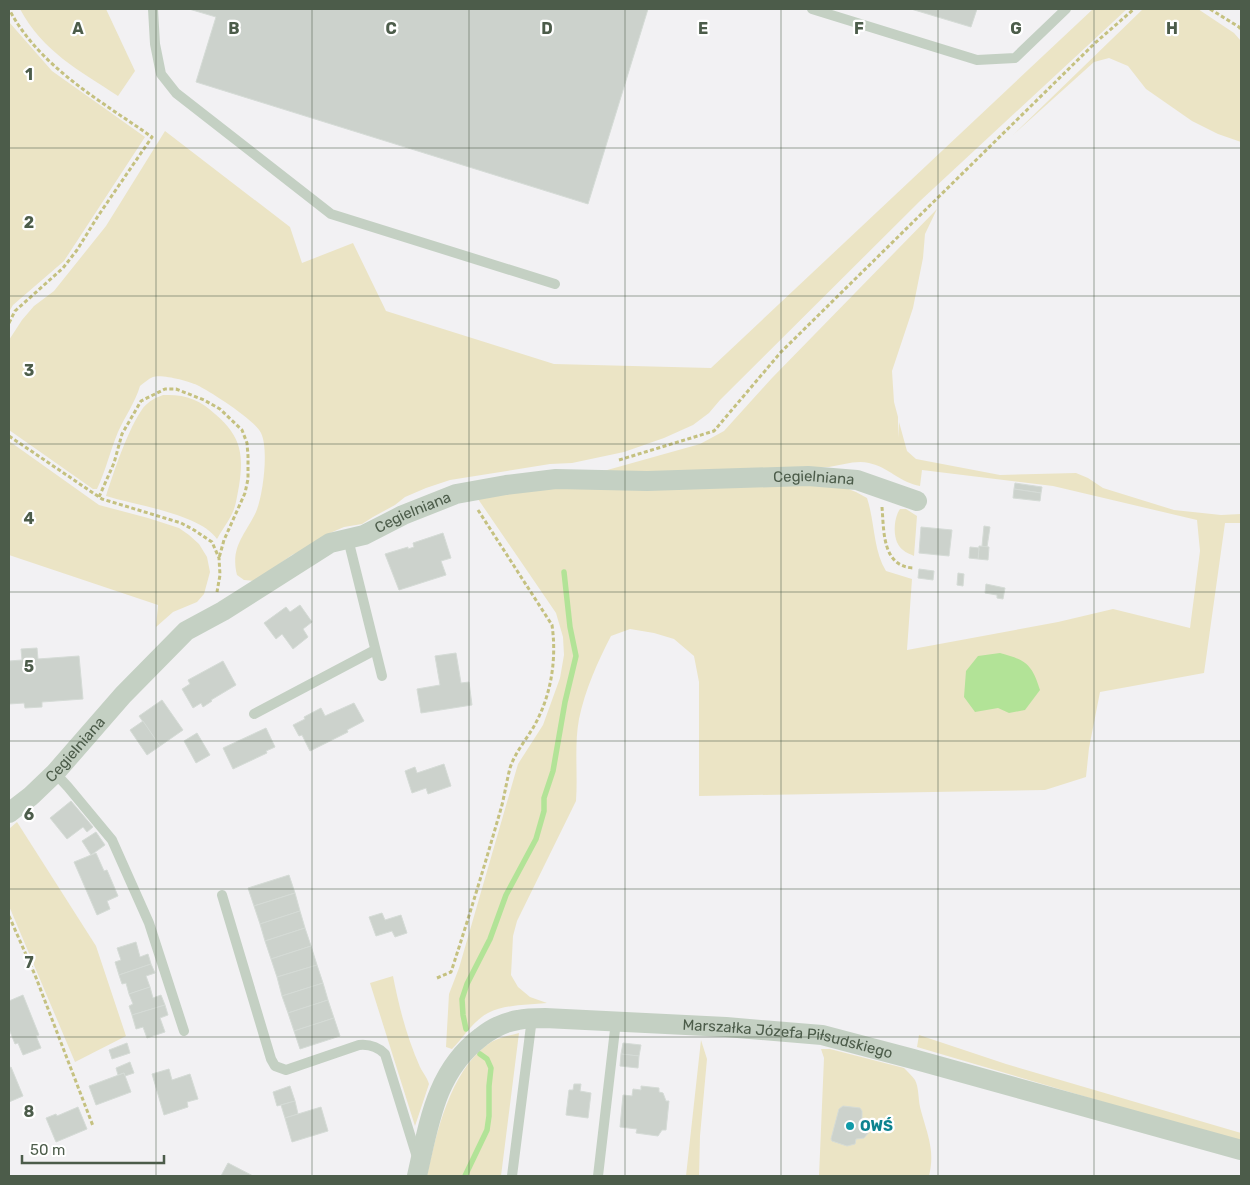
<svg xmlns="http://www.w3.org/2000/svg" width="1250" height="1185" font-family="Rubik,sans-serif">
<style>
.green{fill:#ebe4c5}
.water{fill:#b2e397}
.lines{fill:none;stroke-linecap:round;stroke-linejoin:round}
.stream{stroke:#b2e397;stroke-width:5.5}
.building{fill:#ccd2cc;stroke:#d5dbd6}
.path{stroke:#c5c180;stroke-width:3;stroke-dasharray:4 2.5;stroke-linecap:butt}
.service{stroke:#c4d0c3;stroke-width:10}
.minor{stroke:#c4d0c3;stroke-width:20}
.grid{fill:none;stroke:#4c5c4a;stroke-width:1;stroke-opacity:0.55}
.culture-dot{fill:#0f9aa8;stroke:#fff;stroke-width:2}
.labels{text-anchor:middle;stroke-width:4.5;stroke-linejoin:round;paint-order:stroke}
.street-label{font-size:15px;fill:#4c5c4a;stroke:#fff}
.culture-label{font-size:15px;font-weight:bold;fill:#0d838f;stroke:#fff;text-anchor:start}
.grid-label{font-size:16px;text-anchor:middle;font-weight:bold;fill:#4c5c4a;stroke:#fff;stroke-width:4.5;stroke-linejoin:round;paint-order:stroke}
</style>
<rect width="100%" height="100%" fill="#f2f1f3"/>
<g class="green">
<path d="M20 9H106L135 71 118 96C79 70 43 52 20 9Z"/>
<path d="M1093 9H1127L920 201 720 400 709 413 693 425 664 438 624 452 572 463 550 464 450 480 426 488 405 497 395 505 373 517 362 524 344 527 330 533 305 549 292 555 255 581 244 580 237 575C230 547 245 535 256 512 263 496 269 449 261 433 255 420 211 392 197 385 188 381 162 374 153 377 148 379 144 383 140 386 135 403 125 416 118 432 110 451 106 470 97 489H93L9 430V340L22 320 34 306 54 291 106 226 165 131 290 227 302 263 353 243 386 311 554 364 711 368Z"/>
<path d="M1143 9H1198L1234 33 1241 41V142L1218 134 1192 121 1146 89 1128 66 1109 58 1094 62 1013 135Z"/>
<path d="M9 22 52 71 145 137 64 261 13 305 9 312Z"/>
<path d="M937 209 925 234 923 258 913 308 892 371 894 402 898 417V438L899 422 907 451 916 459 1000 475 1076 473 1088 478 1103 488 1174 510 1221 515 1241 514V523H1225L1204 673 1100 692 1089 748 1086 777 1045 790 699 796V682L694 656 674 639 654 633 630 629 611 636C598 661 585 690 579 719 574 746 578 774 576 801L517 921 513 936 511 975 518 987 530 997 547 1003C528 1005 506 1004 488 1013 474 1020 463 1038 452 1049L446 1047 449 994 459 968 518 764 543 725 560 678 564 655 563 637 556 613 478 499 540 489 833 483 856 492 867 498C875 522 873 550 886 571L912 579 907 650 1058 622 1113 609 1190 628 1200 551 1197 520 1053 486 922 470 920 486C901 483 888 467 869 463 856 460 842 465 829 467L593 474 700 444 724 431 772 378Z"/>
<path d="M163 395C185 394 199 399 215 414 241 436 244 454 239 486 237 496 236 507 231 516 227 524 221 531 217 539 200 514 135 505 106 496 114 471 128 429 143 408 149 401 155 398 163 395Z"/>
<path d="M9 441 99 505 148 518 179 528 189 535 199 544 207 557 210 572 204 594 197 602 173 612 156 627 158 605 9 555Z"/>
<path d="M900 509H906L917 516 914 556C911 554 906 553 903 550 892 542 893 519 900 509Z"/>
<path d="M17 822 96 946 126 1036 75 1062 9 906V829Z"/>
<path d="M393 976C399 1007 407 1038 420 1067 423 1073 427 1077 429 1084L415 1126 370 983Z"/>
<path d="M519 1033 501 1176H427C436 1134 450 1072 487 1045 496 1038 508 1036 519 1033Z"/>
<path d="M919 1035 1006 1064 1241 1133V1141L1232 1140 917 1047Z"/>
<path d="M701 1040 707 1059 700 1136 699 1176H686Z"/>
<path d="M821 1049H830L904 1068C908 1072 912 1076 915 1080 919 1088 918 1098 920 1107 926 1131 936 1150 929 1176H819L824 1058Z"/>
</g>
<path class="water" d="M1000 653C1026 660 1032 664 1040 690L1025 710 1009 713 998 708 975 712 964 697 966 671 978 656Z"/>
<g class="lines">
<g class="stream">
<path d="M466 1029 463 1015 462 999 467 984 490 939 506 895 536 839 544 811V798L553 771 565 702 576 656 570 627 564 572"/>
<path d="M465 1176 487 1130 489 1116V1086L491 1068 487 1059 480 1054"/>
</g>
</g>
<g class="building">
<path d="M189 9H648L588 204 196 82 216 17Z"/>
<path d="M911 9H977L971 27Z"/>
<path d="M1015 483 1042 487 1041 493 1014 489Z"/>
<path d="M1014 489 1041 493 1040 501 1013 498Z"/>
<path d="M984 526 990 527 987 547 982 546Z"/>
<path d="M921 527 952 530 949 556 919 553Z"/>
<path d="M443 533 451 558 441 561 446 575 399 590 385 554 408 547V549L414 547 413 543Z"/>
<path d="M979 546 989 547 988 560 978 559Z"/>
<path d="M970 547 979 548 978 559 969 558Z"/>
<path d="M919 569 934 571 933 580 918 578Z"/>
<path d="M958 573 964 574 963 586 957 585Z"/>
<path d="M986 584 1005 588 1003 599 997 598V595L985 593Z"/>
<path d="M300 605 312 622 303 629 308 637 293 649 282 634 276 639 264 623 286 607 290 612Z"/>
<path d="M37 648 38 659 79 656 83 699 42 702V707L25 708 24 703 9 704V661L22 660 21 649Z"/>
<path d="M456 653 461 683 469 682 472 705 421 713 417 689 440 685 435 656Z"/>
<path d="M223 661 236 685 211 700 212 701 203 707 201 703 193 708 182 689 190 684 188 680Z"/>
<path d="M162 700 183 730 160 746 139 716Z"/>
<path d="M354 703 364 721 347 730 348 732 310 751 302 735 299 736 293 725 305 719 304 717 321 708 325 716Z"/>
<path d="M143 721 160 746 147 755 130 730Z"/>
<path d="M266 728 275 747 266 751 267 753 233 769 223 748Z"/>
<path d="M197 733 210 755 196 763 184 741Z"/>
<path d="M444 764 451 786 428 794 426 788 412 793 405 771 415 767 417 773Z"/>
<path d="M71 801 93 827 87 832 83 827 67 839 50 818Z"/>
<path d="M96 832 105 845 91 855 82 841Z"/>
<path d="M96 853 104 871 107 870 118 896 107 901 110 909 97 915 74 862Z"/>
<path d="M289 875 295 893 254 906 248 888Z"/>
<path d="M295 893 300 911 260 924 254 906Z"/>
<path d="M300 911 305 928 265 941 260 924Z"/>
<path d="M382 913 385 920 401 915 407 933 395 937 392 931 376 936 369 917Z"/>
<path d="M305 928 311 946 271 959 265 941Z"/>
<path d="M136 942 140 957 148 954 151 964 119 975 115 962 121 960 117 948Z"/>
<path d="M311 946 317 965 277 977 271 959Z"/>
<path d="M151 964 155 973 146 976 150 987 129 994 126 983 122 984 119 975Z"/>
<path d="M317 965 323 983 282 996 277 977Z"/>
<path d="M323 983 328 1000 288 1013 282 996Z"/>
<path d="M150 987 153 998 161 995 165 1005 132 1015 129 1006 133 1004 129 994Z"/>
<path d="M23 995 39 1035 36 1036 41 1048 23 1055 18 1043 15 1044 9 1029V1001Z"/>
<path d="M328 1000 334 1018 294 1031 288 1013Z"/>
<path d="M165 1005 168 1015 160 1018 165 1032 147 1038 143 1027 136 1029 132 1015Z"/>
<path d="M334 1018 340 1036 300 1049 294 1031Z"/>
<path d="M127 1043 130 1053 112 1059 109 1050Z"/>
<path d="M623 1043 641 1045 639 1056 621 1054Z"/>
<path d="M621 1054 639 1056 638 1068 620 1066Z"/>
<path d="M130 1062 134 1073 125 1076 124 1073 118 1075 116 1068Z"/>
<path d="M11 1067 23 1096 9 1102V1068Z"/>
<path d="M169 1069 172 1080 190 1074 198 1099 187 1102 188 1107 164 1115 152 1074Z"/>
<path d="M124 1073 131 1092 96 1105 89 1086Z"/>
<path d="M574 1084H581L580 1091 591 1093 588 1118 566 1115 569 1090H573Z"/>
<path d="M290 1086 295 1101 277 1106 273 1092Z"/>
<path d="M641 1086 659 1088V1092L663 1093 666 1101H669L666 1130H662L658 1136 636 1133 637 1129 620 1127 623 1095 632 1096 633 1089 641 1090Z"/>
<path d="M295 1101 298 1114 285 1118 281 1105Z"/>
<path d="M843 1106 860 1108 862 1111V1124L867 1126 869 1132 864 1138 856 1139 855 1144 847 1146 832 1141 831 1139 839 1109Z"/>
<path d="M78 1107 87 1129 56 1142 46 1118 56 1114 57 1116Z"/>
<path d="M321 1107 328 1131 292 1142 285 1118Z"/>
<path d="M228 1163 253 1176H221Z"/>
</g>
<g class="lines">
<g class="path">
<path d="M1210 9 1239 27 1241 30"/>
<path d="M9 323 15 311 63 268 77 250 98 216 152 137C101 101 39 67 9 9"/>
<path d="M9 436 102 499 181 523 194 530 212 542 219 558 220 575 217 592"/>
<path d="M619 460 714 431 781 352 1095 43 1134 9"/>
<path d="M99 497 114 463 122 434 141 401 165 389H176L204 400 220 409 242 430 247 443 248 456V479L245 493 224 540 219 558"/>
<path d="M882 507C884 531 882 566 913 568"/>
<path d="M9 916 35 975 93 1126"/>
<path d="M437 978 451 972C469 917 486 861 502 805 505 792 507 780 510 768 515 753 525 741 533 728 551 697 557 660 552 625L478 510"/>
</g>
<g class="service">
<path d="M153 9 155 44 161 74 176 93 331 214 555 284"/>
<path d="M812 9 977 60 1015 58 1066 9"/>
<path d="M348 539 382 676"/>
<path d="M254 714 375 650"/>
<path d="M55 773 68 787 112 840 149 923 184 1031"/>
<path d="M222 895 271 1059 275 1066 286 1070 359 1045C369 1044 378 1047 385 1054L417 1157"/>
<path d="M512 1176 532 1018"/>
<path d="M598 1176 616 1021"/>
</g>
<g class="minor">
<path id="s1" d="M9 813 31 796 55 773 123 695 186 631 223 611 330 543 364 535 403 515 456 494 506 485 556 479 647 481 808 476 857 480 917 501"/>
<path id="s2" d="M417 1176C429 1124 435 1072 481 1037 491 1029 505 1022 518 1020 527 1018 536 1018 545 1018L726 1027 822 1035 913 1059 1241 1150"/>
</g>
</g>
<path class="grid" d="M156 9V1176M312 9V1176M469 9V1176M625 9V1176M781 9V1176M938 9V1176M1094 9V1176M9 148H1241M9 296H1241M9 444H1241M9 592H1241M9 741H1241M9 889H1241M9 1037H1241"/>
<circle class="culture-dot" cx="850" cy="1126" r="5"/>
<g class="labels">
<g class="street-label">
<text dy="5" stroke="none"><textPath href="#s1" startOffset="918">Cegielniana</textPath></text>
<text dy="5" stroke="none"><textPath href="#s1" startOffset="512">Cegielniana</textPath></text>
<text dy="5" stroke="none"><textPath href="#s1" startOffset="92">Cegielniana</textPath></text>
<text dy="5" stroke="none"><textPath href="#s2" startOffset="469">Marszałka Józefa Piłsudskiego</textPath></text>
</g>
<g class="culture-label">
<text x="860" y="1131">OWŚ</text>
</g>
</g>
<g class="grid-label">
<text x="78" y="34">A</text>
<text x="234" y="34">B</text>
<text x="391" y="34">C</text>
<text x="547" y="34">D</text>
<text x="703" y="34">E</text>
<text x="859" y="34">F</text>
<text x="1016" y="34">G</text>
<text x="1172" y="34">H</text>
<text x="29" y="80">1</text>
<text x="29" y="228">2</text>
<text x="29" y="376">3</text>
<text x="29" y="524">4</text>
<text x="29" y="672">5</text>
<text x="29" y="820">6</text>
<text x="29" y="968">7</text>
<text x="29" y="1117">8</text>
</g>
<rect width="1250" height="1185" fill="none" stroke="#4c5c4a" stroke-width="20"/>
<path d="M22 1155v8h142v-8" fill="none" stroke="#4c5c4a" stroke-width="2.5"/>
<text x="30" y="1155" font-size="15" fill="#4c5c4a" stroke="#ffffff" stroke-width="4" paint-order="stroke">50 m</text>
</svg>
